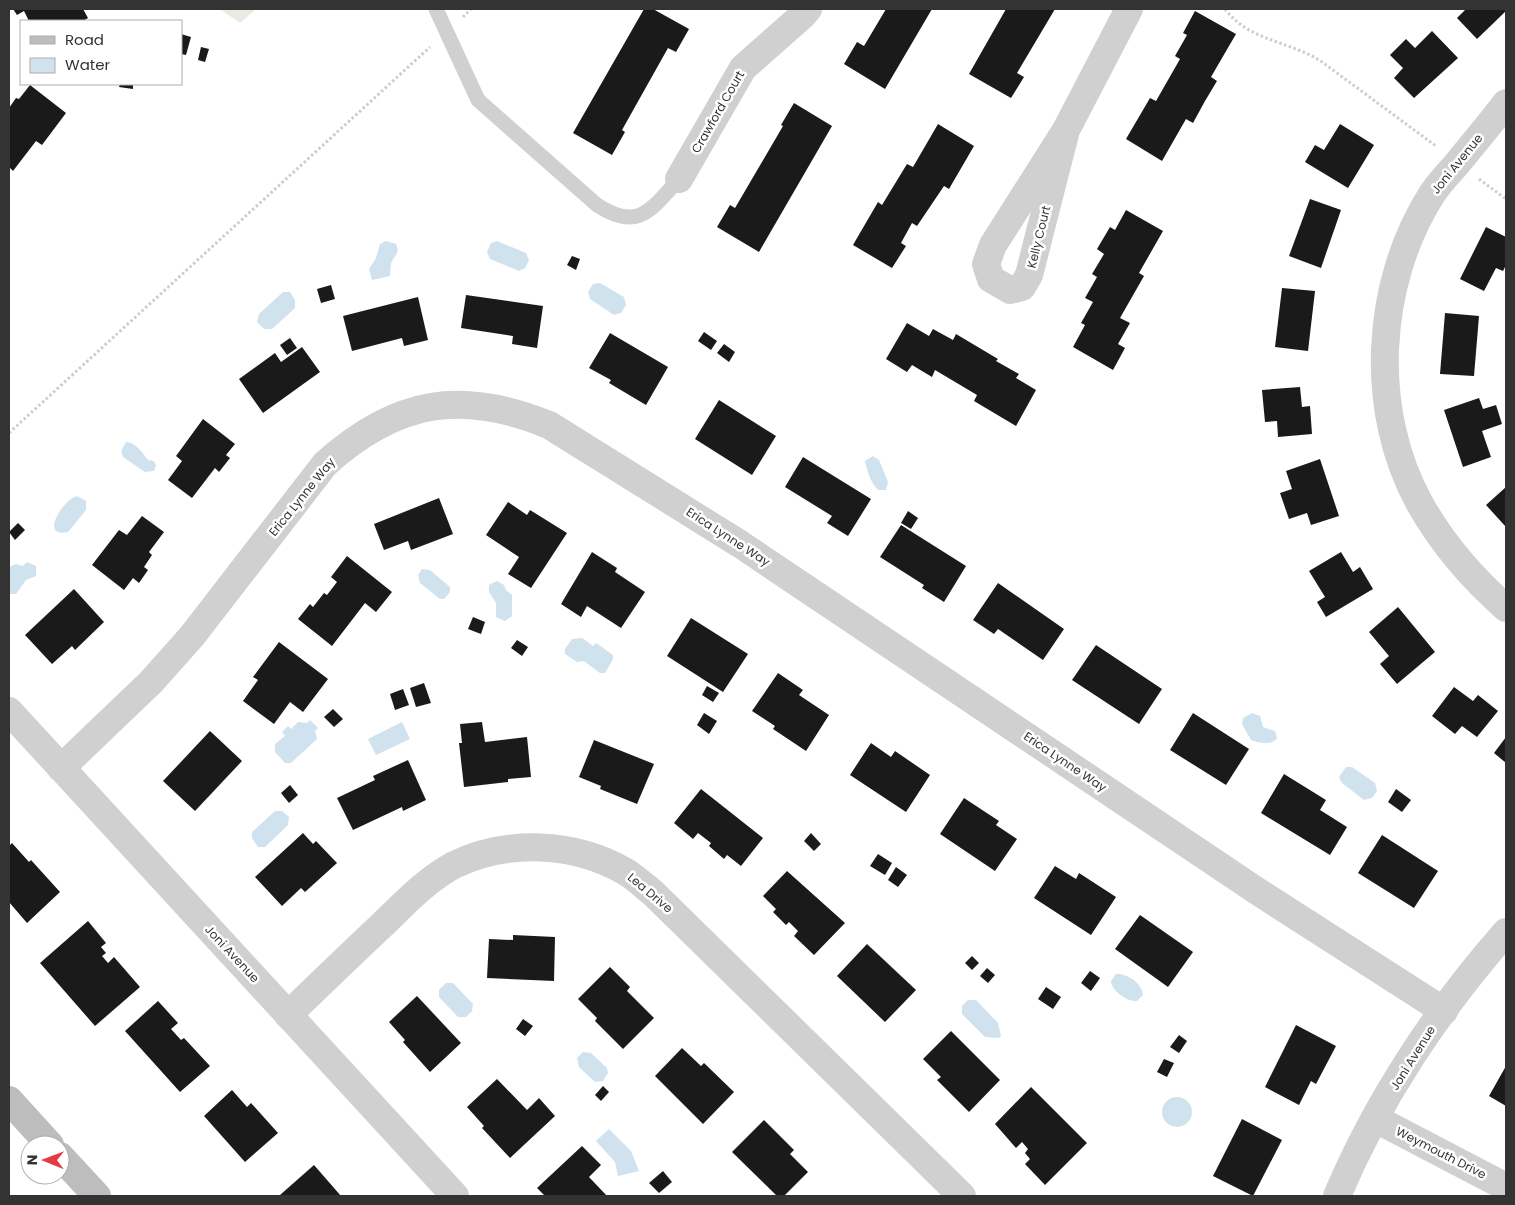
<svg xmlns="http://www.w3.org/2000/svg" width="1515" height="1205" font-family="Poppins,sans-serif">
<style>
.green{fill:#e6ecdf}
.water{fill:#cfe2ee}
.building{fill:#1a1a1a}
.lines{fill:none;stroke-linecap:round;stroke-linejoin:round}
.path{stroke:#cdcdcd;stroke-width:3;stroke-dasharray:2.5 2.5;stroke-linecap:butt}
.lane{stroke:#d0d0d0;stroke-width:15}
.street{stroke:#d0d0d0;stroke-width:28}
.secondary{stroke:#bdbdbd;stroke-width:28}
.labels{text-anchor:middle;stroke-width:5;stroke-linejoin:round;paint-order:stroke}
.street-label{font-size:12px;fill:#333;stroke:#fff}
</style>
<rect width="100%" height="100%" fill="#fff"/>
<path class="green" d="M220 9H256L240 23Z"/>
<g class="water">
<path d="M386 241 396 244 398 251 391 263 390 276 372 280 369 269 376 258 380 244Z"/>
<path d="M497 241 526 253 529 260 525 268 519 271 490 259 487 252 491 243Z"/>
<path d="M600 283 624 297 626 305 621 313 614 315 590 299 588 292 593 284Z"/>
<path d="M283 292H290L295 300V308L272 329H264L257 322 259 314Z"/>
<path d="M126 442C135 442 142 452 148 460L154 461 156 465 154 471 145 472 123 457 121 451Z"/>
<path d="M873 456 879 460 888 482 886 490H878C871 483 867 471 865 461Z"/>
<path d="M77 496 86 501V510L68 532C38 538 64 499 77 496Z"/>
<path d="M27 562 36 566V576L26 580 16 594H9V567L16 564 23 566Z"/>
<path d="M422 569 430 570 450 587V592L444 599H440L420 583 418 575Z"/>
<path d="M497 581 504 585 506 590 512 595V616L505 621 496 617V603L489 592V585Z"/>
<path d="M582 638 593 646 596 643 613 655V659L605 673H600L584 661 577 662 565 654V649L572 639Z"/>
<path d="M1252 713 1260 716 1263 727 1275 731 1277 738C1272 746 1259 743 1251 740L1242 724 1243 718Z"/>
<path d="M310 720 318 728 315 731 317 739 291 763H285L275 752V744L285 736 282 732 288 726 291 729 298 722 307 723Z"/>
<path d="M402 722 410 739 376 755 368 739Z"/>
<path d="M1346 767H1352L1375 783 1377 791 1372 798 1364 800 1342 783 1339 777Z"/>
<path d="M275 811H282L289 817 288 825 265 847H258L252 838V832Z"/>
<path d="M1116 974C1127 973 1142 983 1143 995L1137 1001C1127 1002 1111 990 1111 981Z"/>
<path d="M446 983H453L473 1004 472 1011 466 1017H458L439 997V990Z"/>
<path d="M968 1000H976L998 1023 1001 1036 999 1038 985 1037 962 1014V1006Z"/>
<path d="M583 1052 591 1053 607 1068 608 1073 603 1081 595 1082 579 1067 577 1058Z"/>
<circle cx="1177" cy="1112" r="15"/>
<path d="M609 1129 631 1151 639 1171 618 1176 615 1162 596 1141Z"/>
</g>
<g class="building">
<path d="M13 9H83L88 18 83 21H29L24 11 17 15Z"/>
<path d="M644 9H653L689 29 676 52 668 48 622 130 625 132 612 155 573 133Z"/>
<path d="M886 9H932L885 89 844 64 857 42 864 46Z"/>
<path d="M1006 9H1055L1017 73 1024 77 1011 98 969 74Z"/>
<path d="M1466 9H1506V11L1477 39 1457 18Z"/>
<path d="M1195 11 1236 34 1211 77 1217 81 1205 101 1193 123 1186 119 1162 161 1126 139 1150 98 1156 101 1180 59 1175 56 1187 35 1183 33Z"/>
<path d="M1432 31 1458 58 1414 98 1394 78 1403 68 1390 55 1406 39 1415 48Z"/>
<path d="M181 34 191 37 186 55 181 54Z"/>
<path d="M201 47 209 49 205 62 198 60Z"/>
<path d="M120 84H133V89L119 87Z"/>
<path d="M30 85 66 113 42 145 36 141 13 171 9 167V108L16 98 19 99Z"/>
<path d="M794 103 832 126 759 252 717 227 730 205 735 208 783 126 781 125Z"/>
<path d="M938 124 974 146 949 189 944 186 917 226 912 223 901 243 906 246 892 268 853 245 878 202 882 205 907 164 913 167Z"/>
<path d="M1340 124 1374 145 1348 188 1305 162 1315 145 1324 150Z"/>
<path d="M1310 199 1341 210 1321 268 1289 256Z"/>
<path d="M1126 210 1163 231 1139 273 1144 276 1120 318 1130 323 1118 344 1125 348 1113 370 1073 347 1085 325 1081 323 1093 302 1085 298 1097 277 1092 274 1104 254 1097 249 1110 227 1115 230Z"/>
<path d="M1486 227 1506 237V265L1503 271 1496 268 1484 291 1460 279Z"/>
<path d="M572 256 580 259 576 270 567 265Z"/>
<path d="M331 285 335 299 321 303 317 289Z"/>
<path d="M1282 288 1315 291 1308 351 1275 347Z"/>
<path d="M466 295 543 306 537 348 512 344 513 336 461 328Z"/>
<path d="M418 297 428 340 404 346 402 338 352 351 343 316Z"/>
<path d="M1445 313 1479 316 1474 376 1440 374Z"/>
<path d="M907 323 929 336 933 329 953 340 956 334 998 359 996 361 1019 374 1016 378 1036 390 1016 426 974 401 977 395 935 370 932 377 912 365 907 372 886 359Z"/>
<path d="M704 332 717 341 711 350 698 341Z"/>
<path d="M610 333 668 367 646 405 609 383 611 380 589 368Z"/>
<path d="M290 338 297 348 287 355 280 345Z"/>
<path d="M724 344 735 352 729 362 717 353Z"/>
<path d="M302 347 320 372 263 413 239 379 275 353 281 362Z"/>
<path d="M1300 387 1302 407 1310 406 1312 434 1278 437 1277 421 1265 422 1262 390Z"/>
<path d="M1479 398 1483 409 1496 405 1502 424 1482 431 1491 457 1463 467 1444 410Z"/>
<path d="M719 400 776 436 752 475 695 439Z"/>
<path d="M203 419 235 444 226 455 230 458 219 472 215 468 192 498 168 480 182 461 176 456Z"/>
<path d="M803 457 871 499 848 536 827 523 832 516 785 487Z"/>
<path d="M1320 459 1339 516 1311 525 1307 513 1289 519 1280 493 1292 489 1286 471Z"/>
<path d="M1506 487V527L1486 505Z"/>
<path d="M439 498 453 534 411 550 408 541 384 550 374 524Z"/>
<path d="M508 502 527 515 530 510 567 533 531 588 508 574 519 557 486 535Z"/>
<path d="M908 511 918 518 911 529 901 523Z"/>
<path d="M142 516 164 532 149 552 152 555 144 567 148 570 139 583 133 578 124 590 92 565 119 530 127 535Z"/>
<path d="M18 523 25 530 15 540 9 532Z"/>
<path d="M901 525 966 566 944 602 922 588 924 585 880 557Z"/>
<path d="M592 552 617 568 615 572 645 592 621 628 587 606 581 617 561 604Z"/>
<path d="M1341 552 1353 572 1360 567 1373 589 1326 617 1317 602 1325 597 1309 571Z"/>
<path d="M347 556 392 592 376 612 365 603 332 646 298 619 310 604 313 607 324 593 327 595 337 582 331 577Z"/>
<path d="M998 583 1064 629 1043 660 998 629 994 634 973 620Z"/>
<path d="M74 589 104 622 75 650 72 646 52 664 25 635Z"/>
<path d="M1398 607 1435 652 1397 684 1380 664 1389 656 1369 632Z"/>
<path d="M473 617 485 622 481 634 468 629Z"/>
<path d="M691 618 748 654 723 692 667 656Z"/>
<path d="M517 640 528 647 522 656 511 648Z"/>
<path d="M279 642 328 679 303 712 290 702 274 724 243 701 258 680 253 677Z"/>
<path d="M1096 645 1162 689 1139 724 1072 680Z"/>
<path d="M778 673 803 690 799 695 829 715 806 751 773 729 775 726 752 711Z"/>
<path d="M424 683 431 703 416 707 410 688Z"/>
<path d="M707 686 719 693 713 702 702 695Z"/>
<path d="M1454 687 1473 701 1478 695 1498 711 1477 737 1462 726 1455 734 1432 716Z"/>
<path d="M403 689 409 705 395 710 390 694Z"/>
<path d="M333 709 343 719 334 727 324 717Z"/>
<path d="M704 713 717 721 709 734 697 725Z"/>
<path d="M1193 713 1249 749 1226 785 1170 750Z"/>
<path d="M482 722 485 742 527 737 531 777 508 779V782L464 787 459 743H462L460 724Z"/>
<path d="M210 731 242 761 195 811 163 781Z"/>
<path d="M1506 737V763L1494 753Z"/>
<path d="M594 740 654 764 637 804 600 789 601 786 579 777Z"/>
<path d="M871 743 891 757 895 751 930 775 906 812 850 775Z"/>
<path d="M408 760 426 800 403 811 402 807 353 830 337 798 375 780 373 776Z"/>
<path d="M1284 774 1326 800 1320 810 1347 827 1330 855 1261 813Z"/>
<path d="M290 785 298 795 289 803 281 793Z"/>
<path d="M701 789 763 838 741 866 727 855 724 859 709 846 711 843 698 833 693 839 674 823Z"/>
<path d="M1396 789 1411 800 1402 812 1388 802Z"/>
<path d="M964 798 999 821 996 825 1017 839 995 871 940 834Z"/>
<path d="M303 833 313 844 316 841 337 863 305 892 301 888 282 906 255 877Z"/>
<path d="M811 833 821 844 814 851 804 841Z"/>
<path d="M1382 835 1438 871 1414 908 1358 873Z"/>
<path d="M12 843 29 862 31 860 60 892 27 923 9 902V846Z"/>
<path d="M878 854 892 863 885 875 870 866Z"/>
<path d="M1055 866 1076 879 1079 873 1116 897 1091 935 1034 898Z"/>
<path d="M896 867 907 875 898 887 888 880Z"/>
<path d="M787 871 845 923 814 955 794 936 798 931 789 922 786 925 773 912 776 909 763 896Z"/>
<path d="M1140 915 1193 952 1168 987 1115 949Z"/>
<path d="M88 921 106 943 101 947 106 953 102 956 108 963 114 957 140 987 95 1026 40 963Z"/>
<path d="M513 935 555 937 554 981 487 978 489 939 513 940Z"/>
<path d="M867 944 916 990 885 1022 837 976Z"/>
<path d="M972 956 979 963 972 970 965 963Z"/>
<path d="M610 967 630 987 627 991 654 1018 623 1049 595 1021 597 1018 578 999Z"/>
<path d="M987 968 995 975 988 983 980 976Z"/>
<path d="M1090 971 1100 978 1091 991 1081 983Z"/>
<path d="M1046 987 1061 997 1053 1009 1038 999Z"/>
<path d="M417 996 461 1043 430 1072 403 1042 405 1040 389 1022Z"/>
<path d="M158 1001 178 1023 171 1029 181 1040 184 1038 210 1066 180 1092 125 1031Z"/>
<path d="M523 1019 533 1026 525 1036 516 1029Z"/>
<path d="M1296 1025 1336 1046 1316 1084 1311 1081 1299 1105 1265 1087Z"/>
<path d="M951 1031 1000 1080 969 1112 937 1080 941 1077 923 1059Z"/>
<path d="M1179 1035 1187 1041 1179 1053 1170 1047Z"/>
<path d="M682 1048 701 1066 704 1063 734 1092 703 1124 655 1076Z"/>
<path d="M1164 1059 1174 1063 1167 1077 1157 1072Z"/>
<path d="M1506 1066V1106L1489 1096Z"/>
<path d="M497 1079 527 1110 539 1098 555 1116 510 1158 482 1128 484 1126 467 1107Z"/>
<path d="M603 1086 609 1092 601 1101 595 1095Z"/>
<path d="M1031 1087 1087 1143 1045 1185 1025 1164 1030 1159 1025 1153 1028 1149 1022 1142 1016 1148 995 1124Z"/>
<path d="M232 1090 247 1107 251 1103 278 1133 245 1162 204 1116Z"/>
<path d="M1242 1119 1282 1140 1253 1196 1213 1176Z"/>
<path d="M764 1120 794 1150 790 1154 808 1172 784 1196H777L732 1152Z"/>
<path d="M582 1146 601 1165 589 1177 607 1196H545L537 1188Z"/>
<path d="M314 1165 341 1196H281L280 1195Z"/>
<path d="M663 1171 672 1182 659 1193 649 1183Z"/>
</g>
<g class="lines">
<g class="path">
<path d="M1225 9C1250 42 1291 41 1322 62L1436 146"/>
<path d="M463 17 471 9"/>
<path d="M1479 179 1506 199"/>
<path d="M9 433 430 47"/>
</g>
<path class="lane" d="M436 9 478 100 597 205C638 232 651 210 679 179"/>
<g class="street">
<path d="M1506 103C1490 124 1473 144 1456 165 1448 174 1439 183 1432 194 1375 283 1368 411 1420 504 1443 545 1472 578 1506 608"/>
<path d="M1066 130 1029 275 1022 287 1010 290 991 279 986 264 993 245 1066 130 1129 9"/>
<path d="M679 179 743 68 803 15 808 9"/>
<path d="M9 711 455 1196"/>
<path d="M61 768 151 682 192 636 325 464C396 400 461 389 549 425L740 544 1257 891 1444 1011"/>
<path d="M288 1015C319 985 350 955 381 926 404 904 426 880 454 865 507 839 575 842 626 872 636 878 644 886 653 893L962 1196"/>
<path d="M1376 1119 1506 1187"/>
<path d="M1337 1196C1377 1101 1438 1009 1506 932"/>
</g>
<g class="secondary">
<path d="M9 1100 50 1145"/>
<path d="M60 1156 97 1196"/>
</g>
</g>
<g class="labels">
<g class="street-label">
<text transform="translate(718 112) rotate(-60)" y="4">Crawford Court</text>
<text transform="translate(1457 164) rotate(-51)" y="4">Joni Avenue</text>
<text transform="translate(1039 237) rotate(-76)" y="4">Kelly Court</text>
<text transform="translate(302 497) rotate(-51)" y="4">Erica Lynne Way</text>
<text transform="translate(728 537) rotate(33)" y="4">Erica Lynne Way</text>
<text transform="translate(1065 762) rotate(34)" y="4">Erica Lynne Way</text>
<text transform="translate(650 893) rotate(40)" y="4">Lea Drive</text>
<text transform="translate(232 954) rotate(47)" y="4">Joni Avenue</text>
<text transform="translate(1413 1058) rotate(-58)" y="4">Joni Avenue</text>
<text transform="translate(1441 1153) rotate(27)" y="4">Weymouth Drive</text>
</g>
</g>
<rect width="1515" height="1205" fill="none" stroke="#333333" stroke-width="20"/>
<rect x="20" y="20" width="162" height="65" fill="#ffffff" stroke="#adadad"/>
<rect x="30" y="36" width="25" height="8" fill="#bdbdbd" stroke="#adadad"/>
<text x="65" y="45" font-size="15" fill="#333333">Road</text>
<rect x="30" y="58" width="25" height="15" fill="#cfe2ee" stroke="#adadad"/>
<text x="65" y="70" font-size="15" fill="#333333">Water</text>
<g transform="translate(45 1160) rotate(271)"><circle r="24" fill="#ffffff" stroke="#adadad"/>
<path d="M0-4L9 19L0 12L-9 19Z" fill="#e63946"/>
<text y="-8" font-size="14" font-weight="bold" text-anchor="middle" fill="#333333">N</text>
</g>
</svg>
